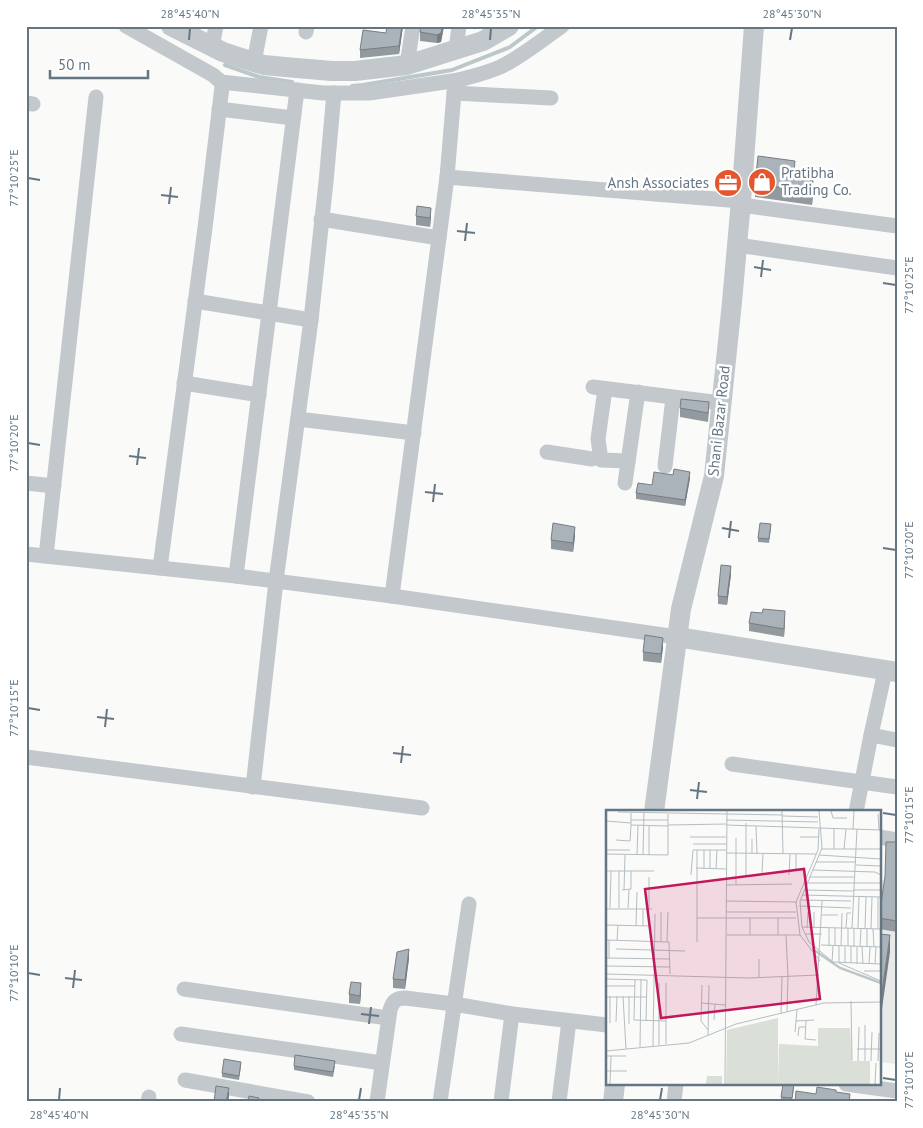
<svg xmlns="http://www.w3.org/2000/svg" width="923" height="1128" font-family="'PT Sans',sans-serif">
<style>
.built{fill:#e8e9e9}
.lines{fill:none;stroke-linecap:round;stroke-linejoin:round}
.stream{stroke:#bbc7cb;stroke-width:4}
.minor{stroke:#c3c8cc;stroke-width:15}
.tertiary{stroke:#c3c8cc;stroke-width:20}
.wall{fill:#929a9f}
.shaded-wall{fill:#777d82}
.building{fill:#aab3b9;stroke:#777d82}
.ticks{fill:none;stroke:#657683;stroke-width:2}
.labels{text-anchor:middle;stroke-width:5;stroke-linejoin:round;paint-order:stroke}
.poi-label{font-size:15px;fill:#657683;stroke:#fff;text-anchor:start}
.street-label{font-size:15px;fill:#657683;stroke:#fff}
.inset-river{fill:none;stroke:#bbc7cb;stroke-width:2.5}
.inset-road{fill:none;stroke:#b5bdc2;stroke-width:1}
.view{fill:#c2185b;fill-opacity:0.15;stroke:#c2185b;stroke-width:2.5}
.inset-edge{fill:none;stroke:#657683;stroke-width:2.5}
.neatline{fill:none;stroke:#657683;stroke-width:2}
.ticks-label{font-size:12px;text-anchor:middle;fill:#657683}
</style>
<rect width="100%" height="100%" fill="#fafaf8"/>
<path class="built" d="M879 880H897V1064L879 1062Z"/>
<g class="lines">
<g class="stream">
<path d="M225 65 259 77 292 82"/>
<path d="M352 86 363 85 452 70 510 47 538 26"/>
</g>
<g class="minor">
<path d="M126 26 213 75 221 82 222 87 205 228 160 568"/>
<path d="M306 32 307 26"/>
<path d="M212 47 216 26"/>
<path d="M456 50 459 26"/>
<path d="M254 62 261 26"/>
<path d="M407 65 413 26"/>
<path d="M221 82 323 93H369L459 80"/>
<path d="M454 93 551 98"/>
<path d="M26 103 33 104"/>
<path d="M219 109 293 118"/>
<path d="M447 177 741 201"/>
<path d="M741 205 897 226"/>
<path d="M321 219 439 238"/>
<path d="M737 245 897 268"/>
<path d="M195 301 311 320"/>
<path d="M184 383 259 395"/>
<path d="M593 387 721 403"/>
<path d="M605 389 598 439 601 460 628 461"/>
<path d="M298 419 414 433"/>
<path d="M547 452 592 459"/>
<path d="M665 466 673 398"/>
<path d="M26 483 54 486"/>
<path d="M625 483 638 392"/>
<path d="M26 554 236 576 392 596 677 637"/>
<path d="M46 556 96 97"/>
<path d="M236 576 297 90"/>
<path d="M392 596 447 177 454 93 456 84 459 80C473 76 487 73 500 67 520 58 543 39 562 26"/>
<path d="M871 735 897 740"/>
<path d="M26 757 422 808"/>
<path d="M732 764 897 787"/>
<path d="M253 787 276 581 311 320 326 182 334 93"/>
<path d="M856 812 871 735 885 671"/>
<path d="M879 837 897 840"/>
<path d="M184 989 388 1018"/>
<path d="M181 1034 382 1063"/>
<path d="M185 1080 308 1102"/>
<path d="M846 1084 897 1091"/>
<path d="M148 1102 149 1097"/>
<path d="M377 1102 390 1010C393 1001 396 998 405 998L454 1004 512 1014 607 1025"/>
<path d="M440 1102 469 904"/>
<path d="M501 1102 512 1014"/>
<path d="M559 1102 569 1021"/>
<path d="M674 1102 676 1084"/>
</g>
<g class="tertiary">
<path d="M171 26 223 52 254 62 264 65 285 67 332 71H355L407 65 483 41 509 26"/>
<path d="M677 637 897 672"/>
<path d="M654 812 681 609 714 476 732 302 741 201 754 26"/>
<path d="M613 1102 615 1084"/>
</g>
</g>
<g class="wall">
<path d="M403 26 399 54 360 58V50L386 33Z"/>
<path d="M444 26 441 42 437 43 420 41V32Z"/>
<path d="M795 174 794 178 813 180V193L812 205 755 197V184Z"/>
<path d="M416 216H431L430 227 416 225Z"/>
<path d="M680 408 709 411 708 422 680 417Z"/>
<path d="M673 475 690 478 685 506 636 499V493Z"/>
<path d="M771 528 769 543 758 542V538Z"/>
<path d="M575 536 573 552 551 549V540Z"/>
<path d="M731 574 727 605 718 604V596Z"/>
<path d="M762 613 785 620 784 637 749 631V623Z"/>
<path d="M663 647 661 663 643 661V652Z"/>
<path d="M897 842V932L879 929V916Z"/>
<path d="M409 958 405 989 393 988V979Z"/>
<path d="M361 992 360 1004 349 1003V994Z"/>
<path d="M241 1066 239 1080 222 1077V1073Z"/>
<path d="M294 1066H335L333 1077 294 1070Z"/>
<path d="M794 1087 792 1102 781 1101V1097Z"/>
</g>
<g class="shaded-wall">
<path d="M402 26H403L399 54V46Z"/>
<path d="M443 26H444L441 42 437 43V35Z"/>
<path d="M795 161V174L793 191V178Z"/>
<path d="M813 180V193L812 205V192Z"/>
<path d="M431 208V216L430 227V218Z"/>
<path d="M690 472V478L685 506V500Z"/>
<path d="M575 527V536L573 552V543Z"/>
<path d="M731 566V574L727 605V597Z"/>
<path d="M785 611V620L784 637V629Z"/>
<path d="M663 638V647L661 663V654Z"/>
<path d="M890 935V952L879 1030V1013Z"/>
<path d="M409 949V958L405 989V980Z"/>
<path d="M361 983V992L360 1004V996Z"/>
<path d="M229 1088V1097L228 1102H226Z"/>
</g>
<g class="building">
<path d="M387 26H402L399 46 360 50 363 30 386 33Z"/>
<path d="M421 26H443L441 33 437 35 420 32Z"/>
<path d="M758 156 795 161 793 178 813 180 812 192 755 184Z"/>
<path d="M417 206 431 208 430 218 416 216Z"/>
<path d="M681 399 709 402 708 413 680 408Z"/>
<path d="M674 469 690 472 685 500 636 493 638 483 652 485 654 472 673 475Z"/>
<path d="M553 523 575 527 573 543 551 540Z"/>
<path d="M760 523 771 524 769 539 758 538Z"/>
<path d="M721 565 731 566 727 597 718 596Z"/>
<path d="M763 609 785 611 784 629 749 623 751 612 762 613Z"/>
<path d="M645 635 663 638 661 654 643 652Z"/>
<path d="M886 842H897V921L879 918 885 876Z"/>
<path d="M879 934 890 935 879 1013Z"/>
<path d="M409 949 405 980 393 979 397 952Z"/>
<path d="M351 982 361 983 360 996 349 994Z"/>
<path d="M295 1055 335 1061 333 1072 294 1066Z"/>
<path d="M224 1059 241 1062 239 1076 222 1073Z"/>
<path d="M783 1084H794L792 1098 781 1097Z"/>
<path d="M216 1086 229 1088 226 1102H214Z"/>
<path d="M817 1087 836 1090V1092L850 1094 849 1102H795L796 1091 816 1094Z"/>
<path d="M249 1096 259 1098V1102H248Z"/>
</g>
<path class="ticks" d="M189 40 190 28M490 40 491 28M790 40 792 28M28 178 40 180M161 195 178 197M169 204 171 187M457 231 475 233M465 241 467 223M754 267 771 270M761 277 763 260M883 283 896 285M28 443 40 445M129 456 146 458M137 465 139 448M425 492 443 494M433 502 435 484M722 528 739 531M729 538 731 521M883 548 896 550M28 708 40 710M97 717 114 719M105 727 107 709M393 753 411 755M401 763 403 746M690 790 707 792M697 799 699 782M883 813 896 815M28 973 40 975M65 978 82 980M73 988 75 970M361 1014 379 1016M369 1024 371 1007M883 1078 896 1080M59 1100 60 1088M359 1100 361 1088M660 1100 662 1088"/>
<defs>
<symbol id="shop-disc" viewBox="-11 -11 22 22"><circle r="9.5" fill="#e4572e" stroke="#fff"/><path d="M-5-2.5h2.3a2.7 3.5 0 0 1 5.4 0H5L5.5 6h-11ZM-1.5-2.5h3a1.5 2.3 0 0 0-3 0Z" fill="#fff"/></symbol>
<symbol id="office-disc" viewBox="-11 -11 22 22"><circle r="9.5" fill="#e4572e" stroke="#fff"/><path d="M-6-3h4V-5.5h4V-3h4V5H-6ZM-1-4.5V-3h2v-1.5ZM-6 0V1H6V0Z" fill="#fff"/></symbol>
</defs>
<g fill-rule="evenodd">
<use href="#shop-disc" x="746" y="166" width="32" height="32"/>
<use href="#office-disc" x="712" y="167" width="32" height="32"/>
</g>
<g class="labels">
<g class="poi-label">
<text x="781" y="178">Pratibha<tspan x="781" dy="17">Trading Co.</tspan></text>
<text x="709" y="188" text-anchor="end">Ansh Associates</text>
</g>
<g class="street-label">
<text transform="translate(719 421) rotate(-84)" y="5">Shani Bazar Road</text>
</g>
</g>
<g transform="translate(606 810)">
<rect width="275" height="275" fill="#fafaf8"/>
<path d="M172 208V274H120L121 220Z" fill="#dadfd7"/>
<path d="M212 218H244L246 251H264V274H172L173 234 212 236ZM101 266H116V274H100Z" fill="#dadfd7"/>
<path class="inset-river" d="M208 140 234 158 275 173"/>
<path class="inset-road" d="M176 1 177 44M213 1 216 38 194 91 196 117 203 132 227 152 275 154M225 1 227 8H241M12 2 177 5M25 3V15L62 16M272 4 273 20M177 6 212 7M25 10H62M120 10 212 12M0 11 25 13M140 13V66M62 15 120 14M120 15 275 20M43 16V45M150 16 151 44M228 19V39M247 19 248 1M84 27H120M194 27H212M130 28V75M146 29V44M10 30 24 31 25 15M87 34H120M215 39H275M238 39 240 19M0 40H24M120 43 210 44M0 44 62 45V4M31 45 32 15M37 45 38 3M213 45 275 49M210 52H250M250 55 275 56M90 58 120 59M98 59V40M104 59V40M110 59 111 40M206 60 269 62 275 65M0 61H48M13 61V98M190 61V44M156 63 157 44M85 65 87 40H120M183 65 184 44M43 67V99M203 67H248M201 73H275M120 75 186 74M16 80 25 79V61M18 80 19 45M198 80 247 81M247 80H275M196 85 275 87M195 90 245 91M120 91 190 92 212 40 213 19M190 92 194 125M193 96 245 98M4 98 5 61M22 98 23 80M0 99H46M37 99V116M121 102H190M216 105H232M91 108H190M0 115 45 116M30 116 31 82M196 117 275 119M201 118 202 102M208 118V102M240 118 241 103H245M246 118 251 19M252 118 253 87M259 119 260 87M265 119 266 87M267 119 268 137M272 119V87M199 124H216M121 125H194L214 151M144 125V108M172 125V108M180 125 182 167M0 130 63 132 64 164M11 131 12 115M55 131V102M61 131 62 102M91 132V40M215 135 275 137M223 136V118M229 136V118M233 136V153L275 171M235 136 236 103M242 136V118M248 137V118M254 137 255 118M256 137 257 154M261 137V119M10 139 79 141M0 148 64 149M3 148V130M226 152 227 136M239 153V136M245 153V136M251 154V137M263 154 264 137M269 154 270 137M0 156 64 157M258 161H275M0 164 143 168 213 165M153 167V149M0 169 41 170 40 211M29 169 28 210 60 211M60 173V234M96 175 95 211 102 220M0 176H29M17 186 20 239M0 187H41M245 191 246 250M95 193 119 195M210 195 216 91M181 202 182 167M175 204 176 167M108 210 109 194M190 211 208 210M200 211 199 229 210 230M10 212 11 186M4 213V186M23 214V186M189 222 191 200M102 225 103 175M192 226 193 217H199M53 235V173M47 236 49 104M34 237 35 169M251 239H275M0 241 83 233 130 214 218 193 275 192M0 246H20M252 251 253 217M259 251V215M265 251 266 222M272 251 273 223M0 261H21M4 274 5 246M119 274 121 1M269 274 270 253"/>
<path class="view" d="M198 59 214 189 55 208 39 79Z"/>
<rect width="275" height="275" class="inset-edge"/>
</g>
<rect width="923" height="1128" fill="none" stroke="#ffffff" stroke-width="55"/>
<path d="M50 70v8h98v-8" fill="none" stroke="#657683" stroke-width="2.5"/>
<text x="58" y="70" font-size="15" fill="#657683" stroke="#ffffff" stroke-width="4" paint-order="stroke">50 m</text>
<rect x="28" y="28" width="868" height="1072" class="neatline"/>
<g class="ticks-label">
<text x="190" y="18">28°45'40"N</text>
<text x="491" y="18">28°45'35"N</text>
<text x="792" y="18">28°45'30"N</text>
<text transform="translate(14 178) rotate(-90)" y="4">77°10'25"E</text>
<text transform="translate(909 285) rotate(-90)" y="4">77°10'25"E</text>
<text transform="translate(14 443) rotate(-90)" y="4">77°10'20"E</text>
<text transform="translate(909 550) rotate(-90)" y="4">77°10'20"E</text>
<text transform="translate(14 708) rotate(-90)" y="4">77°10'15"E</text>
<text transform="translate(909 815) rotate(-90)" y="4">77°10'15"E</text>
<text transform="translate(14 973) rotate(-90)" y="4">77°10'10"E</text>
<text transform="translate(909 1080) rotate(-90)" y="4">77°10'10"E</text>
<text x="59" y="1119">28°45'40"N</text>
<text x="359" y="1119">28°45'35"N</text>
<text x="660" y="1119">28°45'30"N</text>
</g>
</svg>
